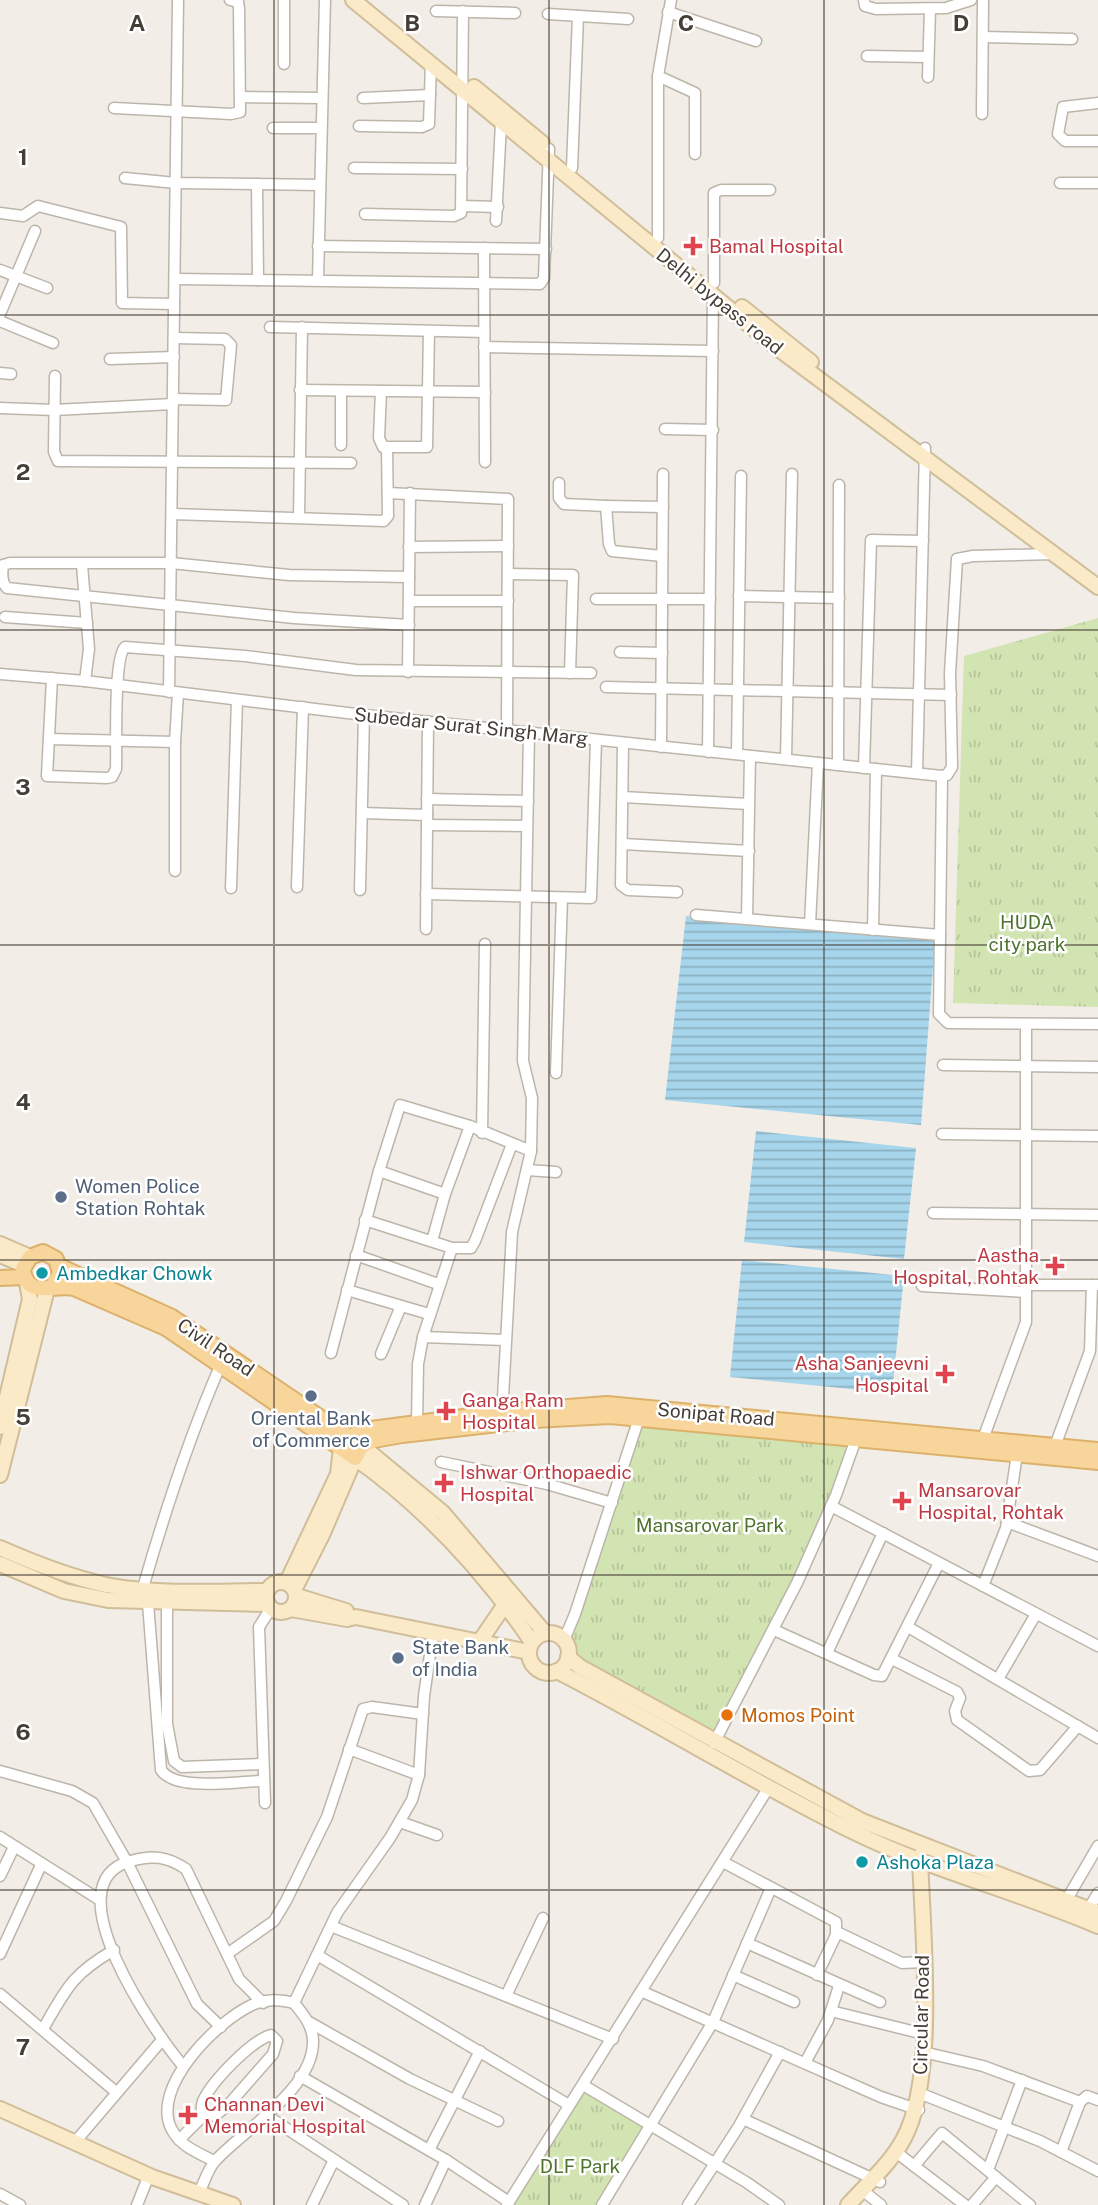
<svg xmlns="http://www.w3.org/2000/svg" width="1098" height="2205" font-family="'Public Sans',sans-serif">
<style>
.park{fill:url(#park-tufts)}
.water{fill:url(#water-rules)}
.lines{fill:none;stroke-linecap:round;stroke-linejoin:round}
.street-casing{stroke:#bdb5aa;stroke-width:13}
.secondary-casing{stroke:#d0bd99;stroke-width:18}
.primary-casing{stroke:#dcb16b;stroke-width:18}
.street{stroke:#fff;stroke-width:10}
.secondary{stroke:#fbeac8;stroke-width:14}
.primary{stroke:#f8d59b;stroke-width:14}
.grid{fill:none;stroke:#453e36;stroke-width:2;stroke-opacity:0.55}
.health-dot{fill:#e0444e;stroke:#fff;stroke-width:2.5}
.service-dot{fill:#5c6f8a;stroke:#fff;stroke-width:2.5}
.culture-dot{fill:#0f9aa8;stroke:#fff;stroke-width:2.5}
.food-dot{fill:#e8710a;stroke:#fff;stroke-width:2.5}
.labels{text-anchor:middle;stroke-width:5;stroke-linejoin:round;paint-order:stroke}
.health-label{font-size:19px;fill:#be3a42;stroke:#fff;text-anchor:start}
.street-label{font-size:19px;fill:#453e36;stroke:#fff}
.park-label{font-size:19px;fill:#4e732d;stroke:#fff}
.service-label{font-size:19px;fill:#4e5e75;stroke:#fff;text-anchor:start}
.culture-label{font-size:19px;fill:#0d838f;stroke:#fff;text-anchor:start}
.food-label{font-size:19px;fill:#c56008;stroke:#fff;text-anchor:start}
.grid-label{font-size:23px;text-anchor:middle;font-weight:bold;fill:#453e36;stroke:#fff;stroke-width:5;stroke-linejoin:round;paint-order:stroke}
</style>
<defs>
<pattern id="park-tufts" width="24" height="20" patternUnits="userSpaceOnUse" patternTransform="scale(1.75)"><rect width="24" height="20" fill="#d2e4b2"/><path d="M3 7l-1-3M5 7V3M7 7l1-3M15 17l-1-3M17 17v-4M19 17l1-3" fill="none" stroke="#b6c59a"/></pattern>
<pattern id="water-rules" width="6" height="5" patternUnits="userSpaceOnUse" patternTransform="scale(1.75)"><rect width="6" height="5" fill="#a7d6ec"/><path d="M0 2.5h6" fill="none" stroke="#8aafc0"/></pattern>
</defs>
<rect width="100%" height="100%" fill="#f2eee7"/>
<g class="park">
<path d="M1098 618V1007L953 1003 964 656Z"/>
<path d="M638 1416 856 1438 831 1506 713 1742 569 1657 566 1642Z"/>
<path d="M583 2087 651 2126 601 2205H509Z"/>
</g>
<g class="water">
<path d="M686 916 935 941 921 1125 665 1100Z"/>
<path d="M756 1131 916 1148 904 1259 744 1242Z"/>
<path d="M742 1260 904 1276 892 1393 730 1377Z"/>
</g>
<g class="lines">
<defs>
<g id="street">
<path d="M284 0V64"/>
<path d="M864 0 865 6 876 9 946 8 971 0"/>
<path d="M436 11 515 13"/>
<path d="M668 12 756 41"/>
<path d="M548 14 628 19"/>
<path d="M983 37 1072 39"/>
<path d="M867 56 928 57"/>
<path d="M658 76 695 93V154"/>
<path d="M928 77 930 9"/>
<path d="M240 97 322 98"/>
<path d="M363 98 430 95"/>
<path d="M1098 103 1063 107 1058 134 1065 141H1098"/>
<path d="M114 108 231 114 240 112 239 8 238 2 230 0"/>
<path d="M982 114 983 0"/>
<path d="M359 126 422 127 429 124 431 63"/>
<path d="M273 128H321"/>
<path d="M354 168 462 169"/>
<path d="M572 168 578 16"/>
<path d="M125 178 176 183 319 185"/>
<path d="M1060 183H1098"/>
<path d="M257 184 258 280"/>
<path d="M462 206 498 207"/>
<path d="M0 213 23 216 38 206 121 227 122 303 174 304"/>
<path d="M365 214 454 216 461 213 463 11"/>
<path d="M496 221 501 123 505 120"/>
<path d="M658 238V76L671 0"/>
<path d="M318 246 546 249"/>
<path d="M484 248 485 462"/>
<path d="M0 270 47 288"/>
<path d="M175 279 540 284 544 278 549 149"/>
<path d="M318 280 325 0"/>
<path d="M714 283V193L721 190H770"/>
<path d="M0 314 35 231"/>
<path d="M0 321 53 343"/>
<path d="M270 327 484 332"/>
<path d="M484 347 713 351"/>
<path d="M110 359 174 357"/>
<path d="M0 373 11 374"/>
<path d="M55 376 54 452 58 461 351 463"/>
<path d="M300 390 485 392"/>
<path d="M341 391V445"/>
<path d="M381 391 379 438 383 447H427L429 331"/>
<path d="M173 399 226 400 231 345 225 339 174 338"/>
<path d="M0 408 54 410 173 404"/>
<path d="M665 429 713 430"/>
<path d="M559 483V498L564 504 606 506"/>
<path d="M388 493 508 499 507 730"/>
<path d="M172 514 384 521 388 516 387 449"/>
<path d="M299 517 302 327"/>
<path d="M409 547 508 546"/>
<path d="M662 556 612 551 609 544 606 506 663 507"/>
<path d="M82 565 89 649 85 681"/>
<path d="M508 574 573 575 570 673"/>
<path d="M739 596 839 598"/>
<path d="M596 599H710"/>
<path d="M409 601H508"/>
<path d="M5 617 87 623"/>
<path d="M409 625 294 618 7 588C1 582 2 573 3 565L10 563H171L289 575 409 577"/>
<path d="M620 652 662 653"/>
<path d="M408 672 410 493"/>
<path d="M0 674 85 681 364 715 942 776"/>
<path d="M52 678 47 776 107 778 112 777 116 769C117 747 113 659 125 647L245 656 356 670 591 673"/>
<path d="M606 687 951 695"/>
<path d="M169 692 178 0"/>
<path d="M49 739 175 742"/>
<path d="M623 743 621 885 628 890 677 892"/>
<path d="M661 747 663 474"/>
<path d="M708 752 713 295"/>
<path d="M737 754 741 476"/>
<path d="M786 759 792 474"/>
<path d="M838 765 839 485"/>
<path d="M864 768 871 540 923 541"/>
<path d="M917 773 925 448"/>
<path d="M623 797 748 804"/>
<path d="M427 799 528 801"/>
<path d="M362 813 427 815"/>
<path d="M427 825 527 826"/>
<path d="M623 844 749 851"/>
<path d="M175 871V742L178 693"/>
<path d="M297 887 303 707"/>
<path d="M231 888 237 700"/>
<path d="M360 890 364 715"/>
<path d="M426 894 591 898 596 740"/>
<path d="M696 915 940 935 939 1014 948 1023 1098 1024"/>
<path d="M747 919 750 756"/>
<path d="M810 924 818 763"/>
<path d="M426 929 428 722"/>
<path d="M873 930 876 769"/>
<path d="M940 935 942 776 947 775 952 767 950 673 957 559 973 556 1053 554"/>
<path d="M943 1065 1098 1067"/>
<path d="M556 1073 562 898"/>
<path d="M482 1133 485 944"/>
<path d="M942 1134 1098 1136"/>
<path d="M527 1170 556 1172"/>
<path d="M379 1171 445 1194"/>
<path d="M933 1213 1098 1215"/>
<path d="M365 1220 452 1248 423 1337 418 1364 417 1424"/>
<path d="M432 1241 445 1194 470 1126"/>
<path d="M452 1248H471L475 1241 512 1144"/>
<path d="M356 1255 438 1284"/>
<path d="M1026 1285H1097"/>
<path d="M922 1286 1026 1292"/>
<path d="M347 1290 429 1314"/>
<path d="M423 1337 505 1340"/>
<path d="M331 1353 379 1171 400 1105 470 1126 531 1151"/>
<path d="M381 1354 401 1306"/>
<path d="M502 1416 512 1232 531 1151 532 1098 523 1061 529 733"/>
<path d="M983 1439 1026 1322V1024"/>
<path d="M1055 1446 1090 1351 1092 1285"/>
<path d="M441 1462 547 1484 612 1503"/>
<path d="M831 1506 1098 1646"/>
<path d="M1007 1522 1098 1556"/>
<path d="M983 1586 1006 1528 1017 1454"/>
<path d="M143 1588C165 1511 189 1437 221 1364"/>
<path d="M148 1603 161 1770C176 1792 237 1781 263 1781"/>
<path d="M167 1604V1724L174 1761 182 1767 262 1764"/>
<path d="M908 1627 1098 1738"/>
<path d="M774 1630 874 1675 882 1676 939 1563"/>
<path d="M564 1640 575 1614 639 1418"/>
<path d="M827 1653 883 1533"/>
<path d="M892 1659 957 1692 960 1698 955 1711 957 1720 1029 1771 1040 1770 1078 1726"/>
<path d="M998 1679 1036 1614"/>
<path d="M714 1743 797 1583 836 1495 857 1436"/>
<path d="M349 1749 419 1775"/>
<path d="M0 1771 72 1791 93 1803 127 1862 197 2004 221 2027"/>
<path d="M265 1803 259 1627 271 1608"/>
<path d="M400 1822 437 1835"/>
<path d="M0 1837 100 1900"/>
<path d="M723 1862 836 1922V1935L817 1975"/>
<path d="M0 1876 14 1847"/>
<path d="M1067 1899 1098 1846"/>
<path d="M1086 1913 1098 1893"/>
<path d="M331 1926 613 2039"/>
<path d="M837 1932 902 1963 923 1962"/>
<path d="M747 1943 880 2002"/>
<path d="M0 1954 41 1865"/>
<path d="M227 1954 274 1921 286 1901 327 1817 363 1709 372 1707 423 1714"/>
<path d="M317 1955 569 2105"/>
<path d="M733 1975 794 2002"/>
<path d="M643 1992 881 2097 919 2110"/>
<path d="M0 1994 116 2092"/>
<path d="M506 1996 543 1918"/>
<path d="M294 2003 337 1913 390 1838 412 1800 419 1775 424 1696 433 1634"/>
<path d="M831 2011 924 2034"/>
<path d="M309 2022 410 2079 498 2121"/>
<path d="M43 2029C66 1989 72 1974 114 1950"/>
<path d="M923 2052 983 2066 1080 2102 1087 2096 1098 2100"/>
<path d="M805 2063 828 2020 839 1986"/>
<path d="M183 2066C156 2034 49 1882 131 1861 152 1855 167 1856 186 1869L239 1979 263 2003"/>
<path d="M300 2076 446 2160 509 2202"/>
<path d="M583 2085 746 2182 779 2205"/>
<path d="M919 2093 1040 2141 1098 2171"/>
<path d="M266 2115 403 2205"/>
<path d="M743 2119 880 2182"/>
<path d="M179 2140 202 2117 216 2115 230 2103 273 2054 277 2041 271 2035C251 2041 212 2081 203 2101 201 2106 202 2112 202 2117"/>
<path d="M75 2142 162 2040"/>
<path d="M429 2150 480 2051"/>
<path d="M896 2152 965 2205"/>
<path d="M1061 2152 1080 2102"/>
<path d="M914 2166 942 2133 1030 2205"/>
<path d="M988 2170 1022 2080"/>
<path d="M862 2190 881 2205"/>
<path d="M199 2193C204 2183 208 2168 216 2160 245 2129 314 2088 313 2041 313 2026 303 2014 294 2003 281 1999 265 1999 252 2005 217 2021 149 2088 172 2130 181 2147 199 2153 214 2161"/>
<path d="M0 2194 20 2205"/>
<path d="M137 2205 149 2175"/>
<path d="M312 2205 333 2162"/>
<path d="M425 2205 446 2160"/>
<path d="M507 2205 769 1787"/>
<path d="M602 2205 713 2022 771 1888"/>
<path d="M688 2205 739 2126 780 2052"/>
<path d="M972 2205 996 2177"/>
</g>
<g id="secondary">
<path d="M353 0 776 347 1098 587"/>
<path d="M474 87 542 143"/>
<path d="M742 307 811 362"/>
<path d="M0 1244 30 1257"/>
<path d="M0 1255 24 1265"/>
<path d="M0 1427 30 1299 27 1283"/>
<path d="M362 1446 443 1513 545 1633"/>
<path d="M0 1475 47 1289"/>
<path d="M0 1548C34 1563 70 1577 106 1585 158 1595 215 1591 267 1591"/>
<path d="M0 1564 64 1591 108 1600 268 1604"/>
<circle cx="281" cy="1597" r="15"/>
<path d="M287 1582 338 1474 341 1448"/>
<path d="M295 1588 322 1535 355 1458C427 1509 483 1570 532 1642"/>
<path d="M297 1596 346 1611"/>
<path d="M291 1609 347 1619 356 1617 529 1652"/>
<circle cx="549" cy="1653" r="20"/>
<path d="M478 1644 506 1603"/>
<path d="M568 1657 580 1667 862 1821 1098 1913"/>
<path d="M557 1671C658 1723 754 1783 856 1833 934 1871 1019 1892 1098 1926"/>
<path d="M0 2109 152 2177 233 2205"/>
<path d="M848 2205C866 2185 890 2164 903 2140 938 2078 922 1930 920 1856"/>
</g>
<g id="primary">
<path d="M59 1266 172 1317 355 1441"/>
<path d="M0 1278 24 1277"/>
<path d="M53 1285 60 1273 56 1259 43 1252 30 1257 23 1269C26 1299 54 1284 74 1288L166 1328 355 1458 362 1446 374 1440 402 1435 534 1420 610 1416 1098 1462"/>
<path d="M341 1448 348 1437 371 1429 502 1412 607 1404 1098 1450"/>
</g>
</defs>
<use href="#street" class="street-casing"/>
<use href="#secondary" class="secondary-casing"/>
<use href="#primary" class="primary-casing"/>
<use href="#street" class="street"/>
<use href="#secondary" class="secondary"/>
<use href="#primary" class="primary"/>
</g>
<path class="grid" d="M274 0V2205M549 0V2205M824 0V2205M0 315H1098M0 630H1098M0 945H1098M0 1260H1098M0 1575H1098M0 1890H1098"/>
<g class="health-dot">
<path d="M689.5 235.5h7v7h7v7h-7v7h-7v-7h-7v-7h7z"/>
<path d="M1051.5 1255.5h7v7h7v7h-7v7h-7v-7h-7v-7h7z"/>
<path d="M941.5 1363.5h7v7h7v7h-7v7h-7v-7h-7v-7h7z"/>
<path d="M442.5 1400.5h7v7h7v7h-7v7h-7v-7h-7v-7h7z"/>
<path d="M440.5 1472.5h7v7h7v7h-7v7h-7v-7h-7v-7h7z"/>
<path d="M898.5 1490.5h7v7h7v7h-7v7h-7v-7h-7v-7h7z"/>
<path d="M184.5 2104.5h7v7h7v7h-7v7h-7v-7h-7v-7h7z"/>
</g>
<g class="service-dot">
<circle cx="61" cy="1197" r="7"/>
<circle cx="311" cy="1396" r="7"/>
<circle cx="398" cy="1658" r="7"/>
</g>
<g class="culture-dot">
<circle cx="42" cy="1273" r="7"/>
<circle cx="862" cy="1862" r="7"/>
</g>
<circle class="food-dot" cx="727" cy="1715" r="7"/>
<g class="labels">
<g class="health-label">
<text x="709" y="253">Bamal Hospital</text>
<text x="1039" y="1262" text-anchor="end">Aastha<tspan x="1039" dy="22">Hospital, Rohtak</tspan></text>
<text x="929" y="1370" text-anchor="end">Asha Sanjeevni<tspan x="929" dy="22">Hospital</tspan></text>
<text x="462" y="1407">Ganga Ram<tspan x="462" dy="22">Hospital</tspan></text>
<text x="460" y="1479">Ishwar Orthopaedic<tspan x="460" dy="22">Hospital</tspan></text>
<text x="918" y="1497">Mansarovar<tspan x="918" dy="22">Hospital, Rohtak</tspan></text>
<text x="204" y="2111">Channan Devi<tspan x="204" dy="22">Memorial Hospital</tspan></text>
</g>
<g class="street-label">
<text transform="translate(720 301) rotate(39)" y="7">Delhi bypass road</text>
<text transform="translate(471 726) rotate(6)" y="7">Subedar Surat Singh Marg</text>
<text transform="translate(216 1347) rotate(34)" y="7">Civil Road</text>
<text transform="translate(716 1414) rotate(5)" y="7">Sonipat Road</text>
<text transform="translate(921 2015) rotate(-89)" y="7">Circular Road</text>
</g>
<g class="park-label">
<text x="1027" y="929">HUDA<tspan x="1027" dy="22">city park</tspan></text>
<text x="710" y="1532">Mansarovar Park</text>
<text x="580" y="2173">DLF Park</text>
</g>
<g class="service-label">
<text x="75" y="1193">Women Police<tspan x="75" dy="22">Station Rohtak</tspan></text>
<text x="311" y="1425" text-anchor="middle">Oriental Bank<tspan x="311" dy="22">of Commerce</tspan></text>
<text x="412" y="1654">State Bank<tspan x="412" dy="22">of India</tspan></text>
</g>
<g class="culture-label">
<text x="56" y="1280">Ambedkar Chowk</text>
<text x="876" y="1869">Ashoka Plaza</text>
</g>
<g class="food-label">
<text x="741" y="1722">Momos Point</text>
</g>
</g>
<g class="grid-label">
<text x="137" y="31">A</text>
<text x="412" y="31">B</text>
<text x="686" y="31">C</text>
<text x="961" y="31">D</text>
<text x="23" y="165">1</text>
<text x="23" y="480">2</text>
<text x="23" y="795">3</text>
<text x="23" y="1110">4</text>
<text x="23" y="1425">5</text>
<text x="23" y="1740">6</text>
<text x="23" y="2055">7</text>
</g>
</svg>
